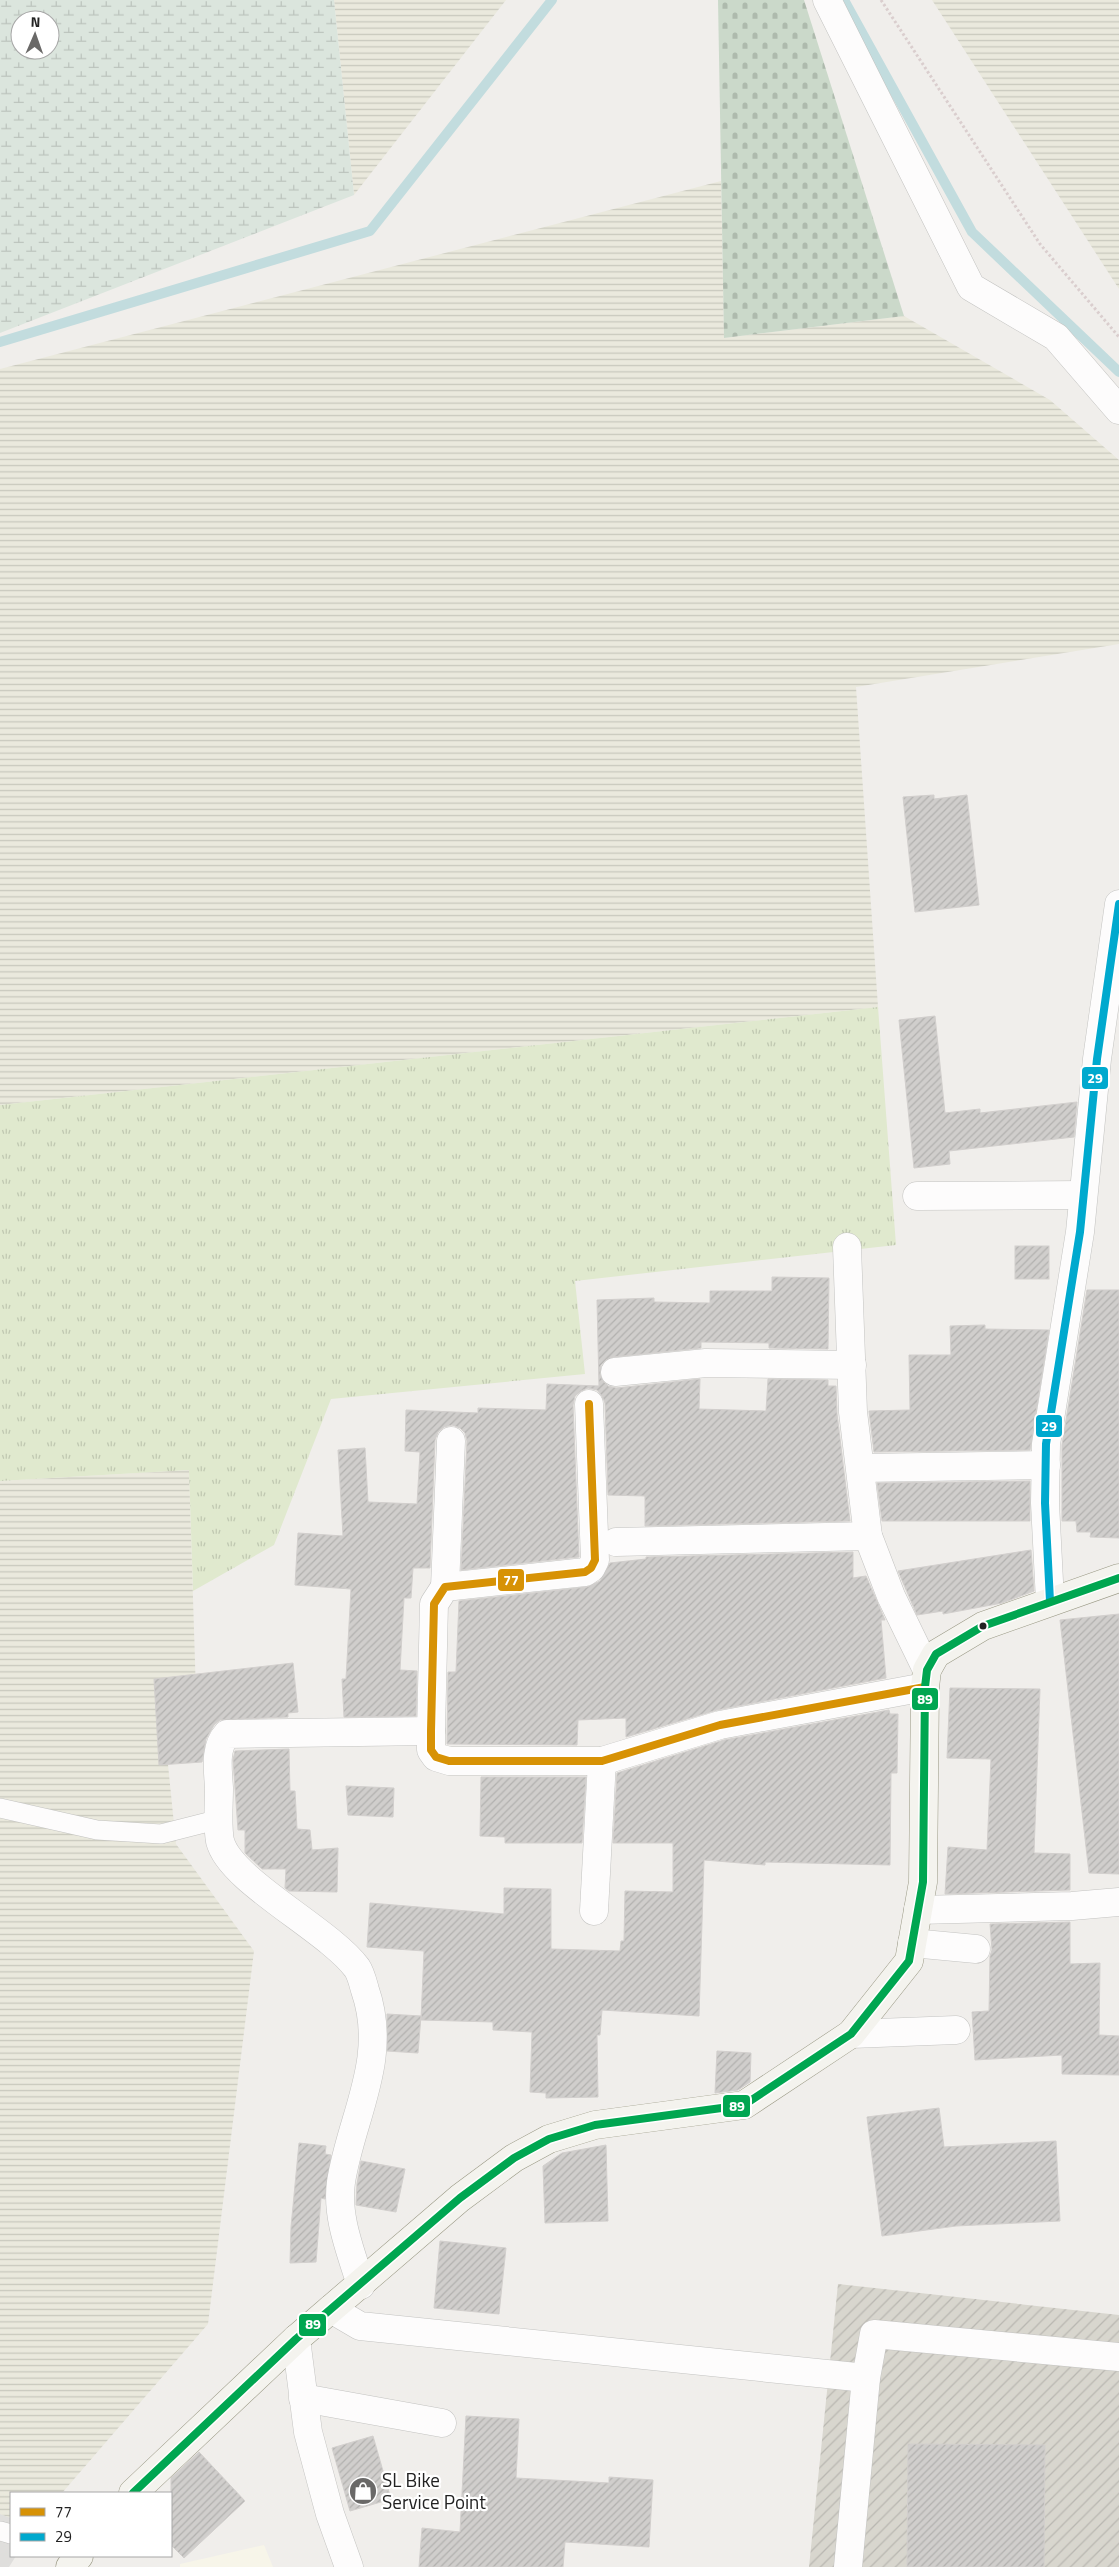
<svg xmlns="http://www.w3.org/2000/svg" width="1119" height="2567" font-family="'Titillium Web',sans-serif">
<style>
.residential{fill:#dfdedc}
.education{fill:#f7f5e9}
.construction{fill:url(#construction-furrows)}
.farmland{fill:url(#farmland-rules)}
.grass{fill:url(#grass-tufts)}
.wetland{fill:url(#wetland-marsh);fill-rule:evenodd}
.cemetery{fill:url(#cemetery-stones)}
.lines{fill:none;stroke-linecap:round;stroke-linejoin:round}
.stream{stroke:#c2dcde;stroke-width:10}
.building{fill:url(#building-hatch);stroke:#d2cfcd}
.lane-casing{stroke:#c3c3c1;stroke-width:20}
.street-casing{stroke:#c3c3c1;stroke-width:29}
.secondary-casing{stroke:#999884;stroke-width:29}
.path{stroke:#dacece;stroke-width:3;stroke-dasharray:2.5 2.5;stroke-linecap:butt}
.lane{stroke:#fdfcfc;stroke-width:19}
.street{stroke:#fdfcfc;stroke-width:28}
.secondary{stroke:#f4f3ee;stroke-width:28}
.bus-1-casing{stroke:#fff;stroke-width:11}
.bus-2-casing{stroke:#fff;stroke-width:11}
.bus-3-casing{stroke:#fff;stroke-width:11}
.bus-1{stroke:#d79205;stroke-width:8}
.bus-2{stroke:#00a9ce;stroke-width:8}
.bus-3{stroke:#00a651;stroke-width:8}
.bus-dot{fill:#222;stroke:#fff;stroke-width:2}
.labels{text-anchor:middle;stroke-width:4.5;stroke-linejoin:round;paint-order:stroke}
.poi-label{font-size:19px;fill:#222;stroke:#fff;text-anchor:start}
.line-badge{stroke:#fff;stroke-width:2}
.badge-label{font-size:14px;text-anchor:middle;font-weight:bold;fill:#fff}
</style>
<defs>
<pattern id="construction-furrows" width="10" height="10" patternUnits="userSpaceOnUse" patternTransform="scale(1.25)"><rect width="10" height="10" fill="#d8d6ce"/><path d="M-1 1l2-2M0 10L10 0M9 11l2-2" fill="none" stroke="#b9b7b1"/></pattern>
<pattern id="farmland-rules" width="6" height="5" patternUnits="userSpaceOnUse" patternTransform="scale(1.25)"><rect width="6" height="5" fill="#eae9dd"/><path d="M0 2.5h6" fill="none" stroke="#c8c8bd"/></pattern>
<pattern id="grass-tufts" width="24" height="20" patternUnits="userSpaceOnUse" patternTransform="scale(1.25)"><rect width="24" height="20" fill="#e0e9ce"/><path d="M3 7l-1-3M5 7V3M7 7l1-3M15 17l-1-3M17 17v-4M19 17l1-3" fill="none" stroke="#c0c8b1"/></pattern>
<pattern id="wetland-marsh" width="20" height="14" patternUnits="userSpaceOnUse" patternTransform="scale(1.25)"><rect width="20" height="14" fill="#dbe5dd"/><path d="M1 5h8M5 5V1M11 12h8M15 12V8" fill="none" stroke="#bcc4bd"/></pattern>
<pattern id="cemetery-stones" width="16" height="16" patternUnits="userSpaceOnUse" patternTransform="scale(1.25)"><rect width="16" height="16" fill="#cbd9ca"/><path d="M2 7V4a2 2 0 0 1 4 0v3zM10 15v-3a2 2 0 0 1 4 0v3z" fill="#aebaad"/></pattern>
<pattern id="building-hatch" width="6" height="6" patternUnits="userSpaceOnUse" patternTransform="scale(1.25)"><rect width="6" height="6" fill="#d0cecc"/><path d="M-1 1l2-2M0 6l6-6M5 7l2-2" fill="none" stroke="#b2b1af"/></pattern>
</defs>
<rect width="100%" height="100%" fill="#f0eeeb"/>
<path class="residential" d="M0 2514 11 2518V2556H16L9 2567H0Z"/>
<path class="education" d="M264 2545 273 2567H180V2564Z"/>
<path class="construction" d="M838 2284 1119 2315V2567H809Z"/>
<g class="farmland">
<path d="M334 0H506L354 195Z"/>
<path d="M932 0H1119V289Z"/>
<path d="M721 181 724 338 904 316 1050 400 1119 460V644L856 687 878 1007 0 1105V369Z"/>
<path d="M189 1470 196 1694 161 1695 176 1844 254 1951 208 2324 62 2493H11V2518L0 2514V1481Z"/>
</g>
<path class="grass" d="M878 1007 896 1245 575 1281 585 1374 331 1399 274 1545 193 1591 189 1470 0 1481V1105Z"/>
<path class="wetland" d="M0 0H334L354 195 0 333ZM20 20H50V50H20Z"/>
<path class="cemetery" d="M718 0H804L904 316 724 338Z"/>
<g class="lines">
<g class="stream">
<path d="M844 0 972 232 1119 372"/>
<path d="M0 342 370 231 552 0"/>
</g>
</g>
<g class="building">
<path d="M934 795V799L967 795 979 905 915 912 903 797Z"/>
<path d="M935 1016 945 1113 980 1109V1113L1077 1102 1074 1137 949 1151 950 1164 914 1168 899 1020Z"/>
<rect x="1015" y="1246" width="34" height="33"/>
<path d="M772 1277 829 1278 828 1349 769 1348V1343L701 1342V1348L613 1357 606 1360 601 1365 600 1374 603 1381 608 1386 616 1388 700 1379 699 1409 766 1411 768 1379 828 1380V1386H836L837 1414 850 1521 645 1526V1496L608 1495 605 1403 602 1396 597 1390 588 1388 581 1391 575 1396 573 1405 579 1557 461 1570 467 1441 465 1433 460 1428 452 1425 444 1427 438 1432 435 1440 430 1568H413L411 1598H404L400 1670 417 1671 416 1716 344 1717 342 1679H346L351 1589 295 1585 298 1533 343 1536 338 1450 365 1448 368 1502 417 1504 420 1452 405 1451 406 1410 478 1413V1408L546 1410 547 1384 599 1386 597 1300 654 1298V1302L710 1303V1291H772Z"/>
<path d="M1087 1290H1119V1538L1090 1537 1091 1532H1077L1076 1521H1062V1445Z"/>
<path d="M985 1325V1329L1049 1330 1030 1450 874 1452 869 1411 910 1410 909 1355H951L950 1326Z"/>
<path d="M1030 1481V1521H882L877 1483Z"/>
<path d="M1031 1550 1034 1591 1002 1603 943 1614V1611L917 1615 898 1571Z"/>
<path d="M853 1552V1578L866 1576 885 1620H881L886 1678 717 1710 626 1737V1718L578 1720 577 1745 447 1744 448 1672H456L459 1601 587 1587 600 1581 610 1563 646 1559V1557Z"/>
<path d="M1119 1614V1874L1089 1873 1060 1620Z"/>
<path d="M293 1663 298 1712 288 1713V1717L220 1720 214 1725 206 1739 202 1762 159 1765 154 1679Z"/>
<path d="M950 1688 1040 1689 1034 1853 1070 1854V1890L945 1894 948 1847 987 1850 991 1759 947 1758Z"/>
<path d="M889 1710 890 1714H898L897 1773H891L890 1865 765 1862V1865L704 1860 699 2016 602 2010 600 2035H597L598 2097 546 2098V2093L530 2092 532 2032 493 2030V2022L421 2020 424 1951 367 1947 370 1903 504 1914V1888L551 1889V1949L620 1951 621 1941H624L625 1891 673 1892V1843H613L617 1773 724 1740Z"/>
<path d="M289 1749 290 1791H295L297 1829 310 1830 312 1850 338 1848 337 1892 289 1891 285 1888 286 1869H262L245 1853V1830H238L233 1760 235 1751Z"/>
<path d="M481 1777H586L582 1843H505V1837L480 1836Z"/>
<path d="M346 1786 394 1788 393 1817 348 1815Z"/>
<path d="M1070 1922V1964L1100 1963 1099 2035 1119 2036V2075L1062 2074V2055L975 2060 972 2012 989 2011 990 1956 992 1950 990 1924Z"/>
<path d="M387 2014 421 2016 418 2053 387 2051Z"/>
<path d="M717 2051 751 2053 750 2082 738 2090 715 2093Z"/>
<path d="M939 2108 944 2147 1056 2141 1060 2221 956 2226 882 2236 867 2117Z"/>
<path d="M299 2143 326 2146 325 2154 331 2155 325 2199 321 2198 316 2262 290 2263 291 2227Z"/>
<path d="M606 2145 608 2221 545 2223 543 2166 562 2153Z"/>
<path d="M361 2161 405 2169 396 2212 356 2205 357 2184Z"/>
<path d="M440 2241 506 2248 499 2314 434 2308Z"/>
<path d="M466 2416 519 2419 516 2478 609 2483V2477L653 2480 649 2547 565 2542 563 2567H419L422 2528 460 2532Z"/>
<path d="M373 2436 391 2499 350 2511 332 2448Z"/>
<path d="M908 2444 1045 2445 1044 2567H907Z"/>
<path d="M199 2452 245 2501 184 2558 171 2545V2478Z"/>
</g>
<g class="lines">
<defs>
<g id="lane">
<path d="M0 1808 97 1830 161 1834 220 1819"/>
<path d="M0 2531 11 2534"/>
</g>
<g id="street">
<path d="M827 0 971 287 1056 337 1119 410"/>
<path d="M917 1196 1082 1195"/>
<path d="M847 1247 853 1412 868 1536 891 1596 927 1670"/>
<path d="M615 1372 706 1363 852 1365"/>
<path d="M589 1404 595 1560 591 1568 585 1572 445 1587 434 1604 431 1731V1750L436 1757 449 1761H602L720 1725 925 1687"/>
<path d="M861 1468 1046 1465"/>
<path d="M616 1542 868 1536"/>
<path d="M445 1587 451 1441"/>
<path d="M1050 1601 1045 1503 1046 1444 1080 1232 1097 1059 1119 904"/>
<path d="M918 1910 1072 1906 1119 1902"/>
<path d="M594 1911 602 1761"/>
<path d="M912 1943 976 1949"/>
<path d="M851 2034 956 2030"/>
<path d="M361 2285C351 2252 336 2217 341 2182 351 2117 389 2059 365 1990 363 1983 361 1974 357 1968 328 1929 230 1881 220 1841 217 1825 219 1805 219 1788 218 1770 214 1748 227 1734L431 1731"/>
<path d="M331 2309 360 2326 866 2378"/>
<path d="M296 2339 308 2432 330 2514 349 2567"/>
<path d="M303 2398 442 2423"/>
<path d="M848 2567 866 2378 874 2334 1119 2357"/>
</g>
<g id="secondary">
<path d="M133 2493 296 2339 460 2198 514 2158 549 2139 595 2125 744 2105 851 2034 909 1961 923 1882 925 1687 927 1670 936 1654 983 1626 1119 1578"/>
<path d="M70 2567 79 2556"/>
</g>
</defs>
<use href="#lane" class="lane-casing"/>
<use href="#street" class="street-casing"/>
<use href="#secondary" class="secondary-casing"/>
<path class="path" d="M881 0 1040 244 1119 337"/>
<use href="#lane" class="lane"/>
<use href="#street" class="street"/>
<use href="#secondary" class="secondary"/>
<defs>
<path id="bus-1" d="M589 1404 595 1560 591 1568 585 1572 445 1587 434 1604 431 1731V1750L436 1757 449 1761H602L720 1725 925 1687"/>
<path id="bus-2" d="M1050 1601 1045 1503 1046 1444 1080 1232 1097 1059 1119 904"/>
<path id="bus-3" d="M133 2493 296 2339 460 2198 514 2158 549 2139 595 2125 744 2105 851 2034 909 1961 923 1882 925 1687 927 1670 936 1654 983 1626 1119 1578"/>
</defs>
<use href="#bus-1" class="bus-1-casing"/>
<use href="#bus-2" class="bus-2-casing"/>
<use href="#bus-3" class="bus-3-casing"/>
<use href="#bus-1" class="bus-1"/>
<use href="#bus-2" class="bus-2"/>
<use href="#bus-3" class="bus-3"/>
</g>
<defs>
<symbol id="shop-disc" viewBox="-11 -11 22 22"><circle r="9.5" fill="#6a6968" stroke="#fff"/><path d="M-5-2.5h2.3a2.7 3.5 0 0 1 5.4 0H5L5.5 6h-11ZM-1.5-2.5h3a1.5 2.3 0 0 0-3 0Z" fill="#fff"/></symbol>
</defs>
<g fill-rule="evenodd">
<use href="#shop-disc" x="347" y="2475" width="32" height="32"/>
</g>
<circle class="bus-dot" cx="983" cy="1626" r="4.5"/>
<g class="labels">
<g class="poi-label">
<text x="382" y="2487">SL Bike<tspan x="382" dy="22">Service Point</tspan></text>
</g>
</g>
<g class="line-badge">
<rect x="1081" y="1066" width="28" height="24" rx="5" fill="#00a9ce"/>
<rect x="1035" y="1414" width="28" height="24" rx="5" fill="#00a9ce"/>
<rect x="497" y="1568" width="28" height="24" rx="5" fill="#d79205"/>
<rect x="911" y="1687" width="28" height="24" rx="5" fill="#00a651"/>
<rect x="722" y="2094" width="29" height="24" rx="5" fill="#00a651"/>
<rect x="298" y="2313" width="29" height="24" rx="5" fill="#00a651"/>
</g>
<g class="badge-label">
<text x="1095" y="1083">29</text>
<text x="1049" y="1431">29</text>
<text x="511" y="1585">77</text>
<text x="925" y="1704">89</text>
<text x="737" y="2111">89</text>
<text x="313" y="2329">89</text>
</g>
<rect x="10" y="2492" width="162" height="65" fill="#ffffff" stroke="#a7a7a7"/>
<rect x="20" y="2508" width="25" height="8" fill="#d79205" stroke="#a7a7a7"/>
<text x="55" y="2517" font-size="15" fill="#222222">77</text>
<rect x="20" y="2533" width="25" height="8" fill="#00a9ce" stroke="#a7a7a7"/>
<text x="55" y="2542" font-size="15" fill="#222222">29</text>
<g transform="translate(35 35) rotate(2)"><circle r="24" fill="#ffffff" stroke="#a7a7a7"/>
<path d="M0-4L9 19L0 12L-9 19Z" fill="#6a6968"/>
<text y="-8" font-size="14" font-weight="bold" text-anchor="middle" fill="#222222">N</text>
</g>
</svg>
